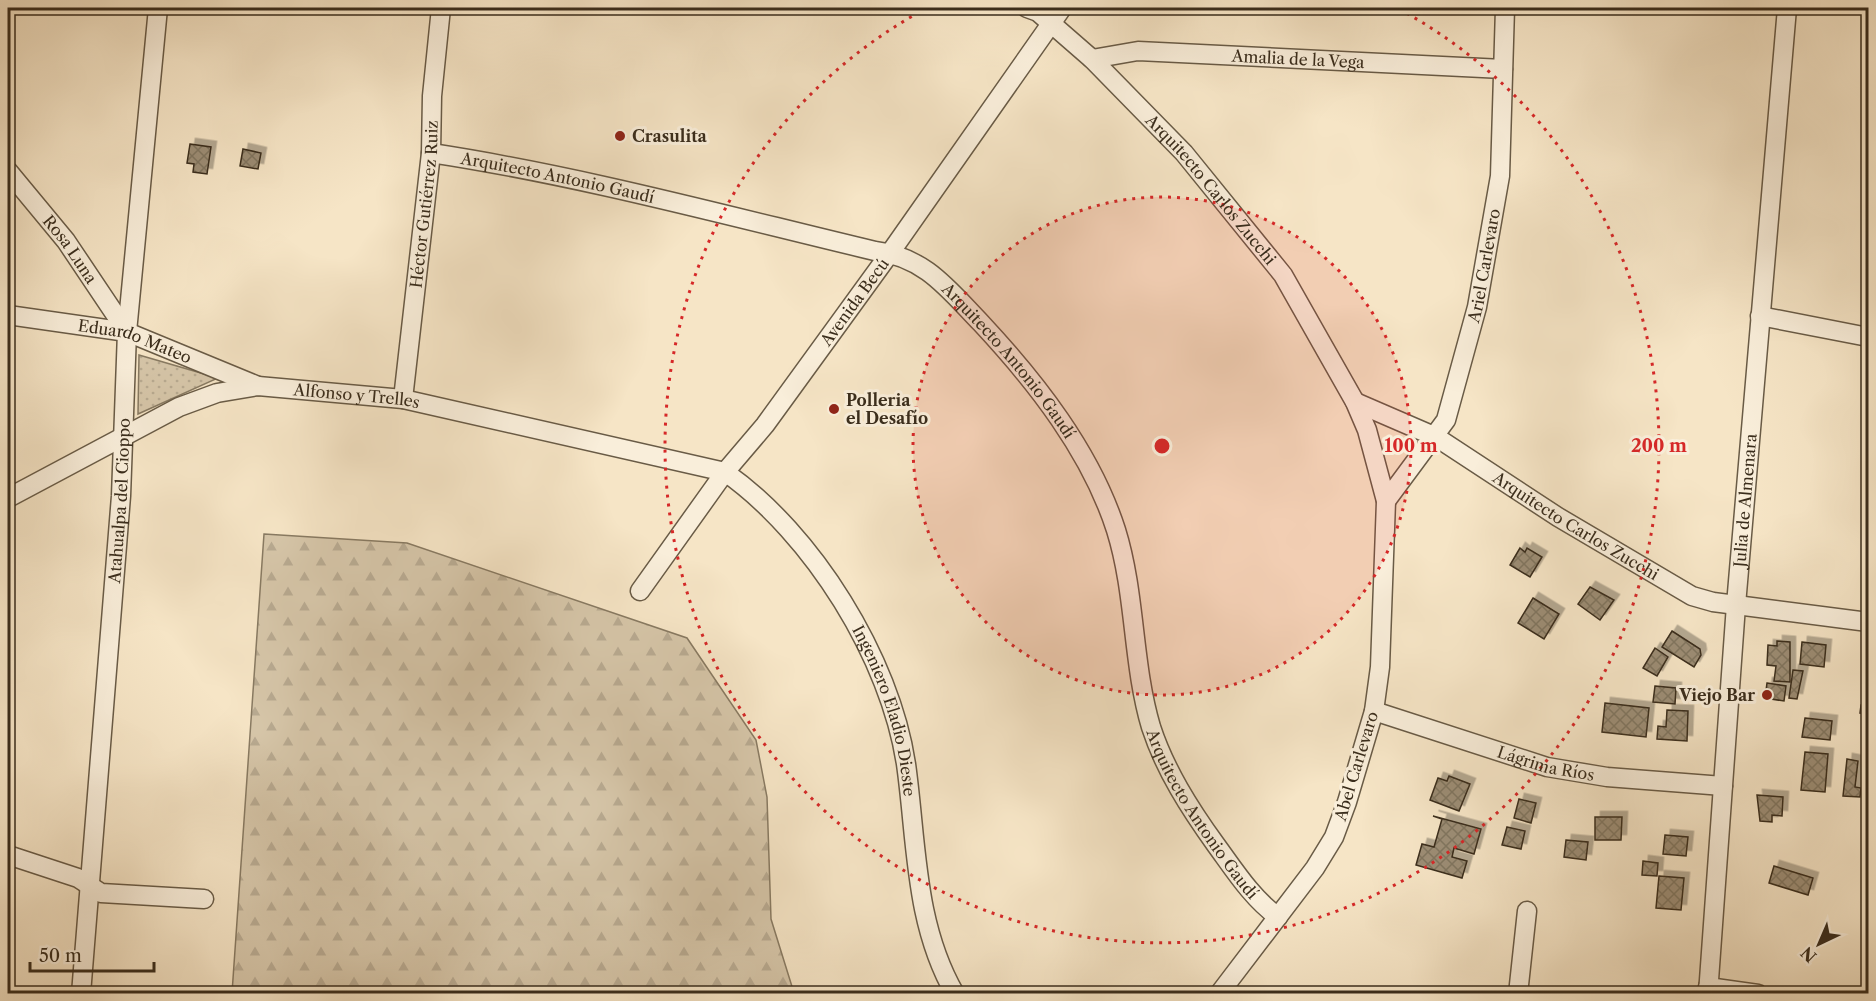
<svg xmlns="http://www.w3.org/2000/svg" width="1876" height="1001" font-family="'Libre Caslon Text',serif">
<style>
.green{fill:url(#green-dots);stroke:#887a62;stroke-width:1.5}
.forest{fill:url(#forest-firs);stroke:#887a62;stroke-width:1.5}
.building{fill:url(#building-cross-hatch);stroke:#3a2d1c;stroke-width:1.5;filter:url(#shadow)}
.lines{fill:none;stroke-linecap:round;stroke-linejoin:round}
.minor-casing{stroke:#695b46;stroke-width:21}
.minor{stroke:#f9eeda;stroke-width:18}
.ring{fill:none;stroke:#d62828;stroke-width:3;stroke-dasharray:3 6}
.poi-dot{fill:#8f2418;stroke:#f9eeda;stroke-width:2}
.labels{text-anchor:middle;stroke-width:6;stroke-linejoin:round;paint-order:stroke}
.street-label{font-size:16px;fill:#3a2d1c;stroke:#f9eeda}
.poi-label{font-size:16px;font-weight:bold;fill:#3a2d1c;stroke:#f9eeda;text-anchor:start}
.centre{fill:#d62828;stroke:#f9eeda;stroke-width:3}
.ring-label{font-size:18px;text-anchor:middle;font-weight:bold;fill:#d62828;stroke:#f9eeda;stroke-width:6;stroke-linejoin:round;paint-order:stroke}
</style>
<defs>
<pattern id="green-dots" width="8" height="8" patternUnits="userSpaceOnUse" patternTransform="scale(1.5)"><rect width="8" height="8" fill="#d6c6a9"/><path d="M2 2h.1M6 6h.1" fill="none" stroke="#b8aa91" stroke-width="1.8" stroke-linecap="round"/></pattern>
<pattern id="forest-firs" width="22" height="20" patternUnits="userSpaceOnUse" patternTransform="scale(1.5)"><rect width="22" height="20" fill="#d6c6a9"/><path d="M5 1l3.5 6h-7zM16 11l3.5 6h-7z" fill="#b8aa91"/></pattern>
<pattern id="building-cross-hatch" width="8" height="8" patternUnits="userSpaceOnUse" patternTransform="scale(1.5)"><rect width="8" height="8" fill="#9c8d74"/><path d="M0 0l8 8M0 8l8-8" fill="none" stroke="#80745e"/></pattern>
<filter id="shadow"><feDropShadow dx="5.5" dy="-5.5" stdDeviation="0" flood-color="#0004"/></filter>
</defs>
<rect width="100%" height="100%" fill="#f6e5c6"/>
<filter id="stains"><feTurbulence type="fractalNoise" baseFrequency=".00333" numOctaves="4"/><feColorMatrix values="0 0 0 0 .2 0 0 0 0 .09 0 0 0 0 .02 0 0 0 .5 -.17"/></filter>
<radialGradient id="worn" r=".72"><stop offset=".6" stop-color="#630" stop-opacity="0"/><stop offset="1" stop-color="#630" stop-opacity=".3"/></radialGradient>
<path class="green" d="M139 355 218 378 138 414Z"/>
<path class="forest" d="M264 534 407 543 687 638 756 740 767 797 771 919 794 993H232Z"/>
<g class="building">
<path d="M190 144 211 147 207 174 193 172 194 164 187 163Z"/>
<path d="M243 149 261 153 258 169 240 166Z"/>
<path d="M1520 548 1525 552 1527 548 1542 557 1530 577 1510 565Z"/>
<path d="M1590 587 1614 600 1600 620 1578 604Z"/>
<path d="M1533 598 1559 614 1544 639 1518 623Z"/>
<path d="M1672 631 1700 649 1701 655 1694 667 1662 647Z"/>
<path d="M1777 641 1790 642V682L1774 681 1776 666 1767 665 1768 645 1777 646Z"/>
<path d="M1802 642 1826 645 1824 667 1800 664Z"/>
<path d="M1655 648 1668 657 1657 676 1643 668Z"/>
<path d="M1793 670 1803 671 1797 699 1789 698Z"/>
<path d="M1767 683 1786 686 1784 701 1765 698Z"/>
<path d="M1655 686 1676 688 1675 704 1653 702Z"/>
<path d="M1605 703 1649 708 1646 737 1602 732Z"/>
<path d="M1861 705 1868 706V714L1860 713Z"/>
<path d="M1667 710 1688 711 1687 741 1657 739 1658 726 1666 727Z"/>
<path d="M1805 718 1832 721 1830 740 1802 737Z"/>
<path d="M1805 752 1828 754 1825 792 1801 790Z"/>
<path d="M1847 759 1858 761 1855 787 1861 788 1860 797 1843 796Z"/>
<path d="M1449 776 1470 784 1459 811 1430 800 1438 778 1447 781Z"/>
<path d="M1757 795 1783 797 1782 816 1772 815V822L1760 821Z"/>
<path d="M1519 799 1536 803 1531 823 1514 818Z"/>
<path d="M1433 816 1481 829 1474 854 1454 848 1452 857 1467 861 1462 878 1416 865 1422 844 1434 847 1442 819Z"/>
<path d="M1595 817H1622L1621 840H1595Z"/>
<path d="M1507 827 1525 831 1521 849 1502 845Z"/>
<path d="M1665 835 1688 837 1686 856 1663 854Z"/>
<path d="M1566 840 1588 842 1586 860 1564 857Z"/>
<path d="M1643 861 1658 863 1657 876 1642 875Z"/>
<path d="M1774 866 1813 878 1808 895 1769 883Z"/>
<path d="M1659 876 1684 878 1681 910 1656 908Z"/>
</g>
<g class="lines">
<defs>
<g id="minor">
<path id="s1" d="M1027 8 1038 12 1092 59 1184 153 1283 275 1355 402 1367 430 1386 501 1380 667 1374 711 1347 802 1334 837 1315 868 1219 994"/>
<path id="s2" d="M1092 59 1138 51 1503 69"/>
<path id="s3" d="M431 153C582 176 728 216 875 251 925 257 948 289 981 323 1036 382 1091 452 1116 530 1136 594 1132 663 1151 727 1165 770 1190 809 1216 845 1235 871 1252 898 1278 917"/>
<path id="s4" d="M8 171 66 241 127 332"/>
<path id="s5" d="M8 315 127 332 258 386"/>
<path d="M1760 316 1868 337"/>
<path id="s6" d="M403 399 431 153 432 96 441 8"/>
<path id="s7" d="M1355 402 1436 437 1558 517 1692 596 1713 602 1868 622"/>
<path id="s8" d="M8 498 179 407 217 393 258 386 403 399 725 472C813 534 890 658 906 764 917 842 914 923 955 994"/>
<path id="s9" d="M1386 501 1446 420 1477 307 1500 176 1505 8"/>
<path id="s10" d="M640 591 725 472 765 425 890 253 1062 8"/>
<path id="s11" d="M1374 711 1547 767 1607 777 1723 786"/>
<path d="M8 855 78 878 101 893 204 899"/>
<path d="M1708 987 1758 994"/>
<path id="s12" d="M81 994 121 496 127 332 158 8"/>
<path d="M1518 994 1527 911"/>
<path id="s13" d="M1708 994 1736 605 1787 8"/>
</g>
</defs>
<use href="#minor" class="minor-casing"/>
<use href="#minor" class="minor"/>
</g>
<circle cx="1162" cy="446" r="249" fill="#d62828" fill-opacity=".12"/>
<g class="ring">
<circle cx="1162" cy="446" r="249"/>
<path d="M1399 9A497 497 0 1 1 925 9"/>
</g>
<g class="poi-dot">
<circle cx="620" cy="136" r="6"/>
<circle cx="834" cy="409" r="6"/>
<circle cx="1767" cy="695" r="6"/>
</g>
<g class="labels">
<g class="street-label">
<text dy="6" stroke="none"><textPath href="#s2" startOffset="207">Amalia de la Vega</textPath></text>
<text dy="6" stroke="none"><textPath href="#s3" startOffset="129">Arquitecto Antonio Gaudí</textPath></text>
<text dy="6" stroke="none"><textPath href="#s1" startOffset="260">Arquitecto Carlos Zucchi</textPath></text>
<text dy="6" stroke="none"><textPath href="#s6" startOffset="196">Héctor Gutiérrez Ruiz</textPath></text>
<text dy="6" stroke="none"><textPath href="#s4" startOffset="100">Rosa Luna</textPath></text>
<text dy="6" stroke="none"><textPath href="#s9" startOffset="260">Ariel Carlevaro</textPath></text>
<text dy="6" stroke="none"><textPath href="#s10" startOffset="360">Avenida Becú</textPath></text>
<text dy="6" stroke="none"><textPath href="#s5" startOffset="130">Eduardo Mateo</textPath></text>
<text dy="6" stroke="none"><textPath href="#s3" startOffset="633">Arquitecto Antonio Gaudí</textPath></text>
<text dy="6" stroke="none"><textPath href="#s8" startOffset="375">Alfonso y Trelles</textPath></text>
<text dy="6" stroke="none"><textPath href="#s12" startOffset="495">Atahualpa del Cioppo</textPath></text>
<text dy="6" stroke="none"><textPath href="#s13" startOffset="495">Julia de Almenara</textPath></text>
<text dy="6" stroke="none"><textPath href="#s7" startOffset="254">Arquitecto Carlos Zucchi</textPath></text>
<text dy="6" stroke="none"><textPath href="#s8" startOffset="1046">Ingeniero Eladio Dieste</textPath></text>
<text dy="6" stroke="none"><textPath href="#s11" startOffset="180">Lágrima Ríos</textPath></text>
<text transform="translate(1356 766) rotate(-73)" y="6">Abel Carlevaro</text>
<text dy="6" stroke="none"><textPath href="#s3" startOffset="1137">Arquitecto Antonio Gaudí</textPath></text>
</g>
<g class="poi-label">
<text x="632" y="142">Crasulita</text>
<text x="846" y="406">Polleria<tspan x="846" dy="18">el Desafío</tspan></text>
<text x="1755" y="701" text-anchor="end">Viejo Bar</text>
</g>
</g>
<circle cx="1162" cy="446" r="9" class="centre"/>
<g class="ring-label">
<text x="1411" y="452">100 m</text>
<text x="1659" y="452">200 m</text>
</g>
<rect width="1876" height="1001" fill="none" stroke="#f6e5c6" stroke-width="30"/>
<rect x="9" y="9" width="1858" height="983" fill="none" stroke="#3a2d1c" stroke-width="3"/>
<rect x="15" y="15" width="1846" height="971" fill="none" stroke="#3a2d1c" stroke-width="1.5"/>
<g transform="translate(1819 944) rotate(224)" stroke="#f9eeda" stroke-width="4.5" paint-order="stroke">
<path d="M0-4.5L10 22L0 15L-10 22Z" fill="#3a2d1c"/>
<text y="-9" font-size="16" font-weight="bold" text-anchor="middle" fill="#3a2d1c">N</text>
</g>
<path d="M30 962v9h124v-9" fill="none" stroke="#3a2d1c" stroke-width="3"/>
<text x="39" y="962" font-size="18" fill="#3a2d1c" stroke="#f9eeda" stroke-width="4.5" paint-order="stroke">50 m</text>
<rect width="100%" height="100%" filter="url(#stains)"/>
<rect width="100%" height="100%" fill="url(#worn)"/>
</svg>
